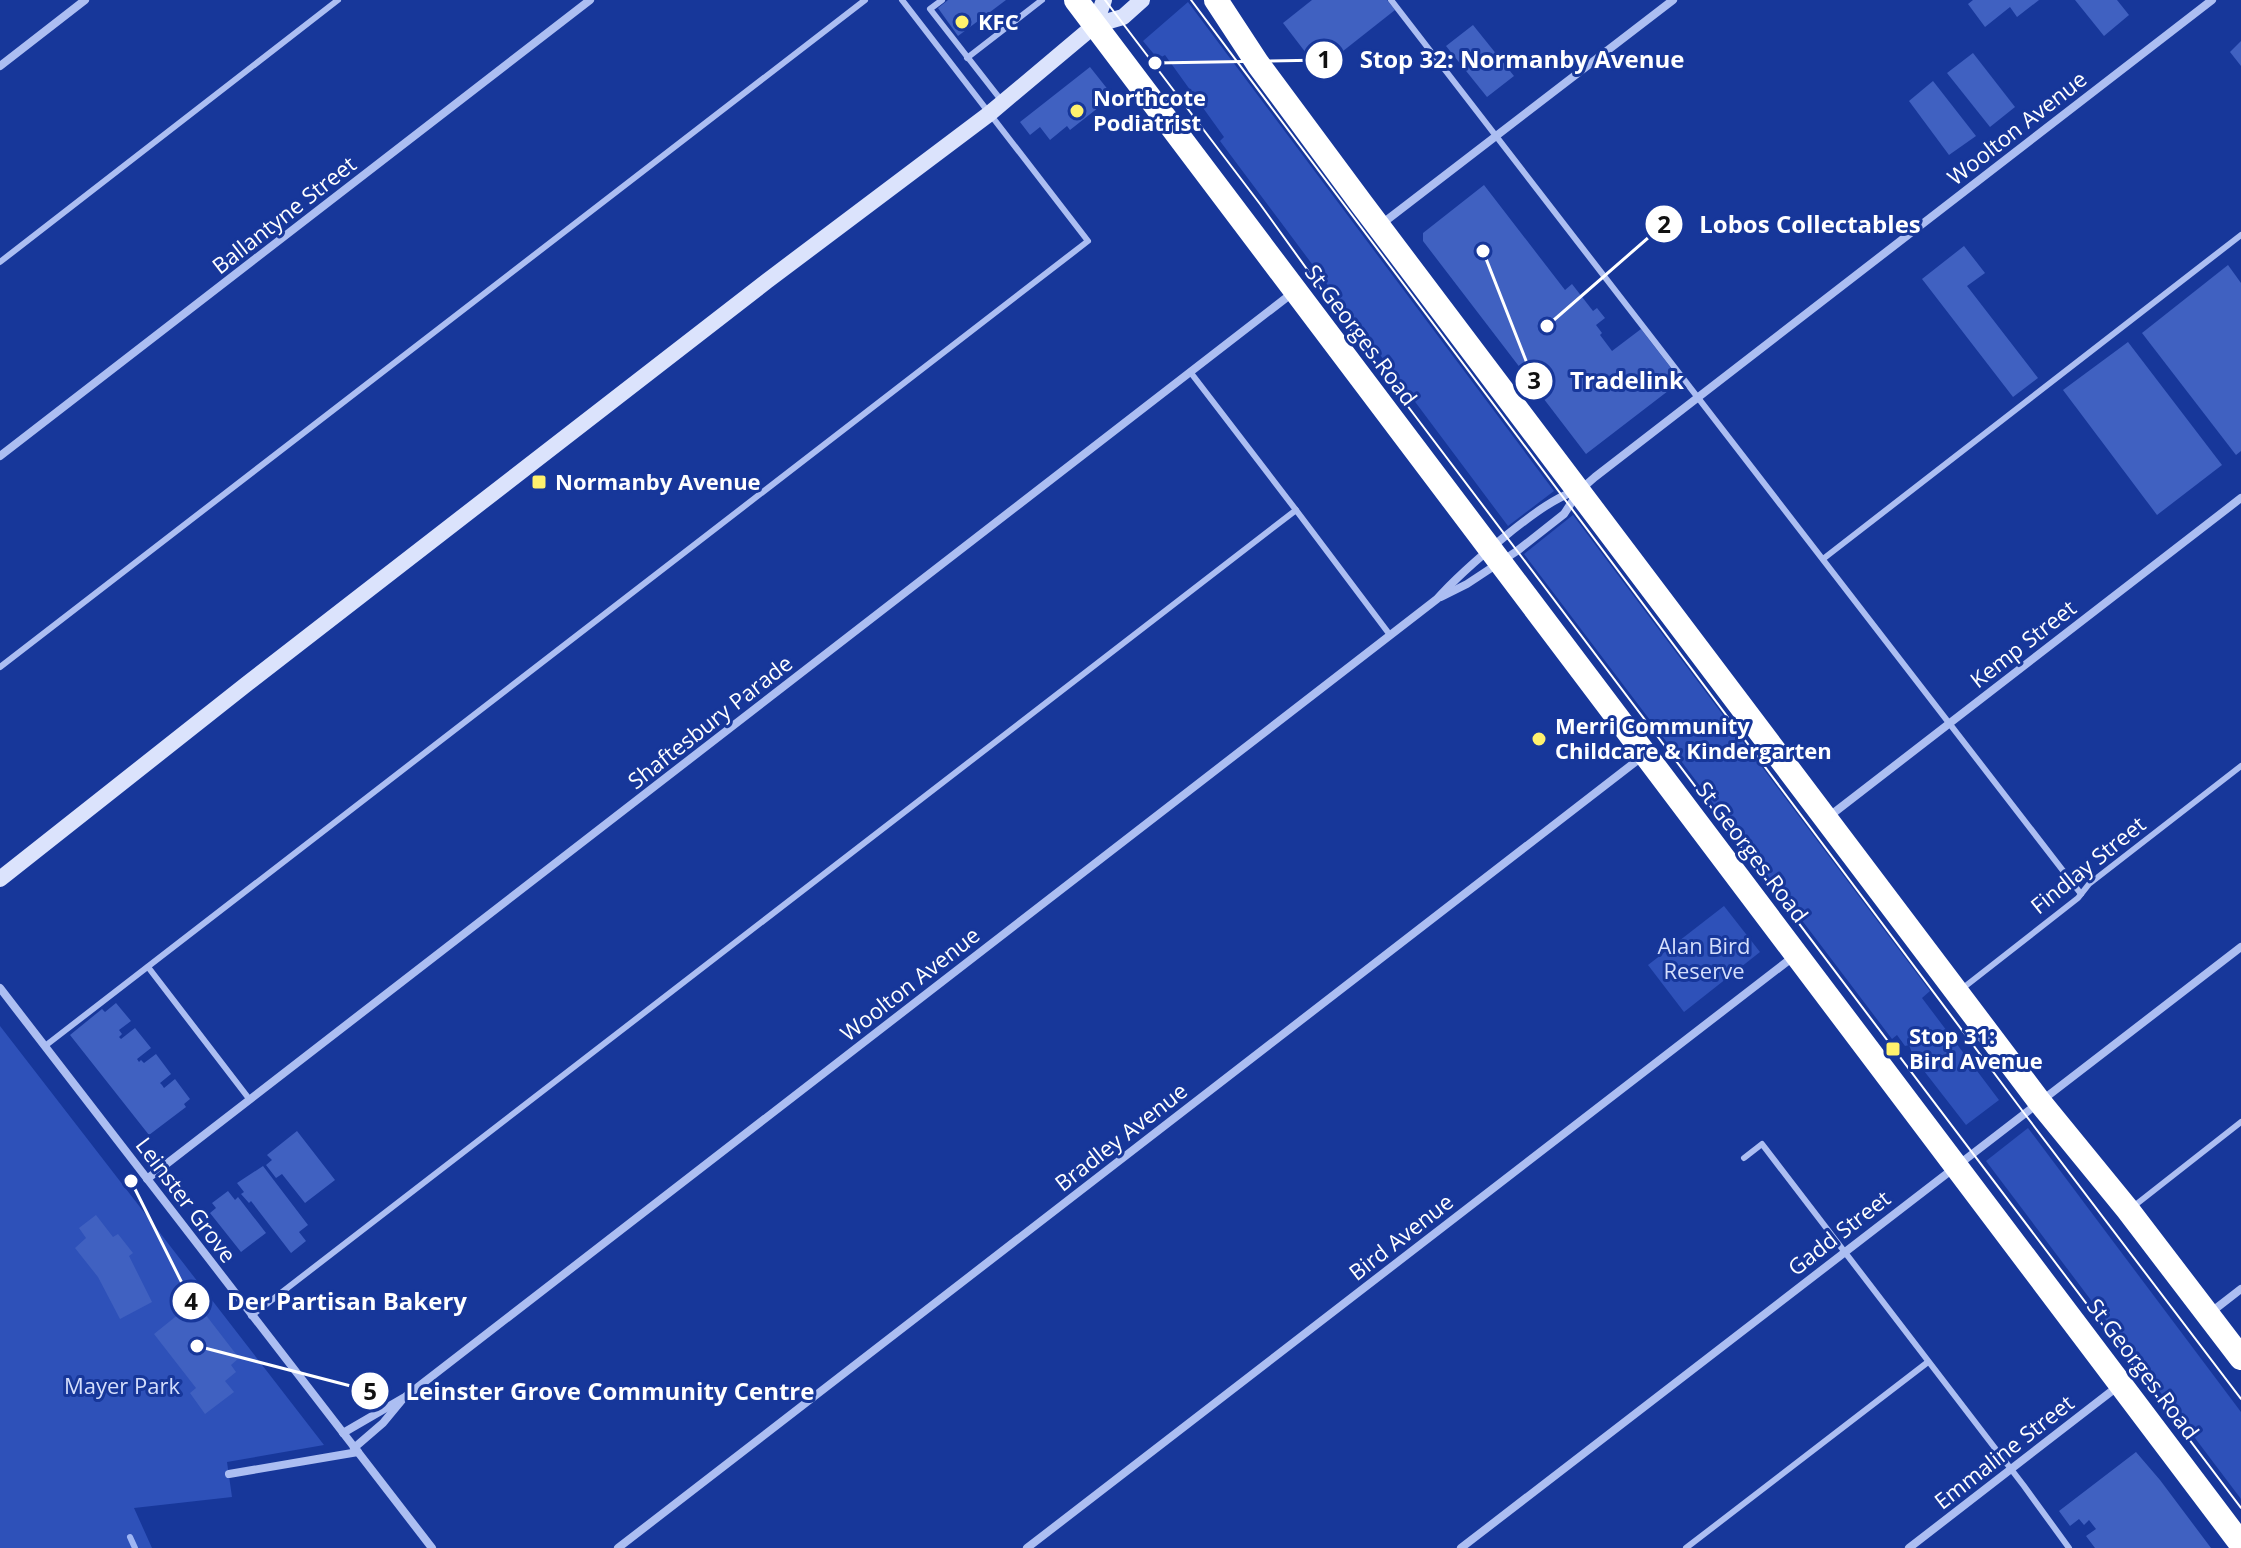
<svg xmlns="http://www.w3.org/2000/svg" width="2241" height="1548" font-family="'Open Sans',sans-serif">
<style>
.green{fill:#2e51b9}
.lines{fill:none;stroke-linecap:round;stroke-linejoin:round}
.stream{stroke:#9fb6f4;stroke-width:6}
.building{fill:#4061c1}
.lane{stroke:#acbef2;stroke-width:6}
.street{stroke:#acbef2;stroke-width:8}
.secondary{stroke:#dbe3fc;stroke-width:16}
.highway{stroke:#fff;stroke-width:24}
.tram{stroke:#fff;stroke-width:2}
.poi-dot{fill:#fff16d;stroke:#17379a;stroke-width:3}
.labels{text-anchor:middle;stroke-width:6;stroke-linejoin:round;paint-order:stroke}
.poi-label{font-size:22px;font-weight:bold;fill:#fff;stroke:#17379a;text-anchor:start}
.street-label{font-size:22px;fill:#fff;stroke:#17379a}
.park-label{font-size:22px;fill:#d4defc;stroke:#17379a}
.leader{fill:none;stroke:#fff;stroke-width:3}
.callout-dot{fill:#fff;stroke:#17379a;stroke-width:3}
.mark-label{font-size:24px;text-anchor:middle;font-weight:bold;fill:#111}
.callout-label{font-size:24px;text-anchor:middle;font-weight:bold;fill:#fff;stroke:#17379a;stroke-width:6;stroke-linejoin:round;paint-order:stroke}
</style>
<rect width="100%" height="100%" fill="#17379a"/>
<g class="green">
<path d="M1188 2 1554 491 1508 526 1220 141 1224 137 1165 55 1158 59 1143 41Z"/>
<path d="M1573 515 1930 991 1922 998 1999 1100 1966 1125 1914 1058 1909 1045 1905 1046 1897 1035 1892 1039 1524 554Z"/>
<path d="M1724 906 1760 952 1684 1012 1648 965Z"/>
<path d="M0 1026 324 1445 227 1462 232 1497 134 1508 152 1548H0Z"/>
<path d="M2028 1128 2241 1412V1499L1986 1161Z"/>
</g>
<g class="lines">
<path class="stream" d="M130 1537 135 1548"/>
</g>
<g class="building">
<path d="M948 0H1006L958 36 938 8Z"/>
<path d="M1312 0H1387L1395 10 1319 70 1283 23Z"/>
<path d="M1973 0H2039L2017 17 2010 7 1985 27 1968 4Z"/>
<path d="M2075 0H2117L2129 15 2104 36Z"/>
<path d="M1473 25 1514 76 1487 97 1446 46Z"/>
<path d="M2241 41V66L2230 52Z"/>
<path d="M1973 53 2015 107 1990 127 1947 73Z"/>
<path d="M1090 67 1113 96 1070 130 1067 126 1050 140 1040 127 1030 135 1020 122Z"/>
<path d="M1933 81 1976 136 1949 155 1909 101Z"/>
<path d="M1484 185 1565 290 1572 284 1593 311 1597 308 1605 318 1596 325 1602 333 1600 335 1612 351 1641 329 1681 381 1586 454 1423 241V233Z"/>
<path d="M1964 246 1985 273 1967 286 2038 378 2013 397 1922 279Z"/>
<path d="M2228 265 2241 283V451L2236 455 2142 333Z"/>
<path d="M2128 342 2222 465 2157 515 2063 390Z"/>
<path d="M116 1003 131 1021 119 1030 122 1034 119 1037 121 1039 135 1028 151 1048 137 1059 139 1062 141 1060 144 1063 156 1054 171 1074 160 1083 162 1085 164 1088 175 1079 190 1099 184 1104 186 1107 149 1135 70 1035 102 1009 105 1012Z"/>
<path d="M297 1131 335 1180 305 1203 282 1174 276 1178 266 1165 272 1160 267 1155Z"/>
<path d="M263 1166 308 1225 299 1232 306 1241 291 1253 251 1201 249 1203 241 1194 244 1192 237 1183Z"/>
<path d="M228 1191 235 1200 238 1197 266 1233 241 1252 210 1213 216 1208 212 1203Z"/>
<path d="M96 1215 113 1237 118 1234 133 1253 129 1256 152 1302 120 1319 98 1277 75 1248 86 1238 79 1228Z"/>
<path d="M195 1301 239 1358 231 1365 236 1372 225 1381 234 1392 205 1414 190 1393 196 1388 154 1334Z"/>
<path d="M2136 1452 2160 1480 2211 1548H2095L2086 1536 2096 1529 2089 1520 2084 1525 2079 1519 2070 1526 2059 1511Z"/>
</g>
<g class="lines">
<g class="lane">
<path d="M942 0 930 9 1001 100"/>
<path d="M1391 0 2081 894"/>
<path d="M967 58 1042 0"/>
<path d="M0 262 338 0"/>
<path d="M1191 373 1296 510"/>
<path d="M1823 559 2241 235"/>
<path d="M0 667 865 0"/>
<path d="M148 967 250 1100"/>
<path d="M1963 988 2078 898 2089 884 2241 766"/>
<path d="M45 1046 1088 241 902 0"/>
<path d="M1744 1158 1762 1144 2024 1486 2069 1548"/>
<path d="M2134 1206 2241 1122"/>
<path d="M251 1316 1296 510 1390 635"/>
<path d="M1686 1548 1928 1362"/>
</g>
<g class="street">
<path d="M0 66 85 0"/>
<path d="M1379 226 1673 0"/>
<path d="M0 456 590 0"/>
<path d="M1441 597 1467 584 1517 551 1564 514 1579 491 1595 477 2212 0"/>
<path d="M1827 818 2241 498"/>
<path d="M0 988 432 1548"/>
<path d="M147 1179 1295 291"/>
<path d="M2210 1313 2241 1289"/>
<path d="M343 1433 405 1397 1437 599C1461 572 1542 500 1574 492"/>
<path d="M354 1448 383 1423 402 1400"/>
<path d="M229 1474 358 1452"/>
<path d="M618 1548 1643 756"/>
<path d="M1027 1548 1793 957"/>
<path d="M1461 1548 2241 947"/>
<path d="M1909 1548 2117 1387"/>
</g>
<g class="secondary">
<path d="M1095 25 1104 0"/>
<path d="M0 879 248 683 767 281 989 114 1095 25 1123 17 1142 0"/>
</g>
<g class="highway">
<path d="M1076 0 2241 1544"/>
<path d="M1216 0 1258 64 1361 203 2039 1101 2128 1210 2241 1358"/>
</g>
<g class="tram">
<path d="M1105 0 1260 204 1363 347 2241 1508"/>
<path d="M1191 0 2024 1113 2241 1399"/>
</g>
</g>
<g class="poi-dot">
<circle cx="962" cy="22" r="8"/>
<circle cx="1077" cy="111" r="8"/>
<rect x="531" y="474" width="16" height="16" rx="4"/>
<circle cx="1539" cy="739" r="8"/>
<rect x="1885" y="1041" width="16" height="16" rx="4"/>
</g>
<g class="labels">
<g class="poi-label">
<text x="978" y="30">KFC</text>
<text x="1093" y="106">Northcote<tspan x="1093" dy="25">Podiatrist</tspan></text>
<text x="555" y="490">Normanby Avenue</text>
<text x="1555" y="734">Merri Community<tspan x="1555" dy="25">Childcare &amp; Kindergarten</tspan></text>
<text x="1909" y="1044">Stop 31:<tspan x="1909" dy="25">Bird Avenue</tspan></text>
</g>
<g class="street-label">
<text transform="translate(2017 128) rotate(-38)" y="8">Woolton Avenue</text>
<text transform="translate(284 215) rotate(-38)" y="8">Ballantyne Street</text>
<text transform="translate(1361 335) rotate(53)" y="8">St Georges Road</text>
<text transform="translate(2023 644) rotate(-38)" y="8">Kemp Street</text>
<text transform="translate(710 722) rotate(-38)" y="8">Shaftesbury Parade</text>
<text transform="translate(1752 852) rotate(53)" y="8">St Georges Road</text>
<text transform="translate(2088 865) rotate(-39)" y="8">Findlay Street</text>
<text transform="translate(910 984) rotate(-38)" y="8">Woolton Avenue</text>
<text transform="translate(1121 1137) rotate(-38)" y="8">Bradley Avenue</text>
<text transform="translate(186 1200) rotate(53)" y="8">Leinster Grove</text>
<text transform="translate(1839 1233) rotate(-38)" y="8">Gadd Street</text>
<text transform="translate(1401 1237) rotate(-38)" y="8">Bird Avenue</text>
<text transform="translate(2143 1369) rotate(53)" y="8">St Georges Road</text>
<text transform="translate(2004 1452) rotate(-38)" y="8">Emmaline Street</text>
</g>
<g class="park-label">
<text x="1704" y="954">Alan Bird<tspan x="1704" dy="25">Reserve</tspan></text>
<text x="122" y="1394">Mayer Park</text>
</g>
</g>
<path class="leader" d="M1155 63L1324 60M1547 326L1664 224M1483 251L1534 381M131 1181L191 1301M197 1346L370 1391"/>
<g class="callout-dot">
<circle cx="1155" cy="63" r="8"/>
<circle cx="1547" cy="326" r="8"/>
<circle cx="1483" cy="251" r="8"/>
<circle cx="131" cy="1181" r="8"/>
<circle cx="197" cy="1346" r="8"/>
<circle cx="1324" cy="60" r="20"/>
<circle cx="1664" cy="224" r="20"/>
<circle cx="1534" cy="381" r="20"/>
<circle cx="191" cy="1301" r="20"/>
<circle cx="370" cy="1391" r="20"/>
</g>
<g class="mark-label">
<text x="1324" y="68">1</text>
<text x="1664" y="233">2</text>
<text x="1534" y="389">3</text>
<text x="191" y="1310">4</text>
<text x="370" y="1400">5</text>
</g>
<g class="callout-label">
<text x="1522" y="68">Stop 32: Normanby Avenue</text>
<text x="1810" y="233">Lobos Collectables</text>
<text x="1627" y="389">Tradelink</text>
<text x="347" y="1310">Der Partisan Bakery</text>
<text x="610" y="1400">Leinster Grove Community Centre</text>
</g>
</svg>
